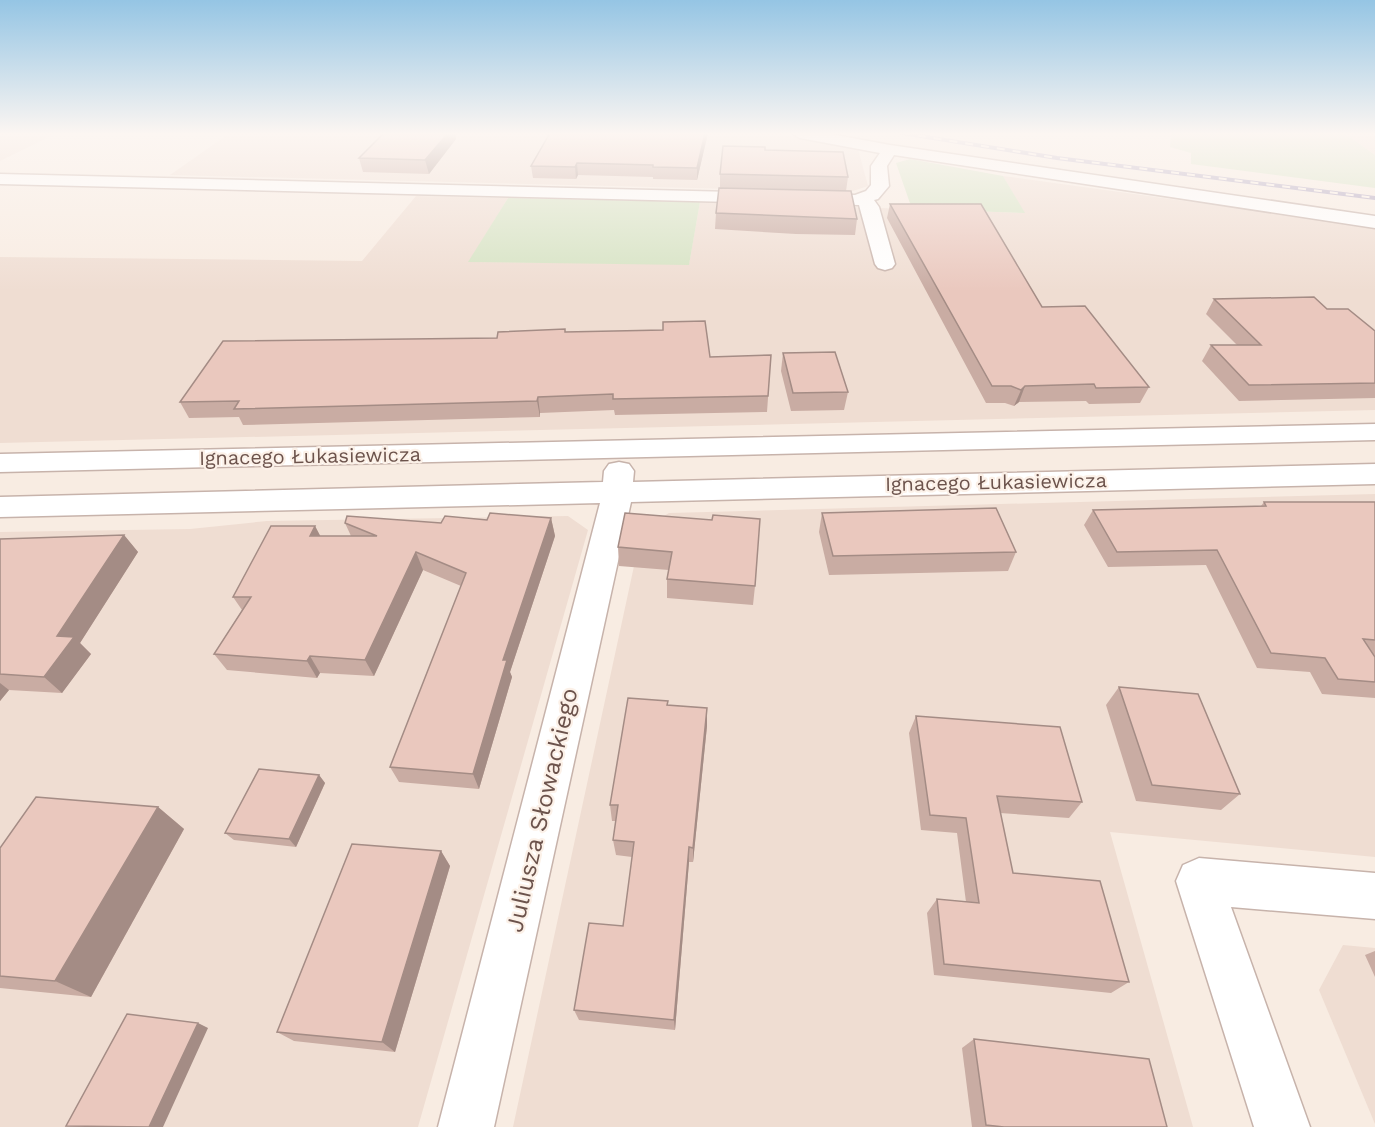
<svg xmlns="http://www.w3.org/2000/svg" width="1375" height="1127" font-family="'Work Sans',sans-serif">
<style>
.residential{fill:#efddd2}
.green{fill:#d5e3c3}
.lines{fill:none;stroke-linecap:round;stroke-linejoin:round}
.minor-casing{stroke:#c7b3ab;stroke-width:3}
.minor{fill:#fff;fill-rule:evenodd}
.rail-casing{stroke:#aea3bf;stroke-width:4}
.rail{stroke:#fcf1e8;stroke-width:2;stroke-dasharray:8;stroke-linecap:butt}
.wall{fill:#c9aca3}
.shaded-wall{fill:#a48c85}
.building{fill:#eac8be;stroke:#a48c85;stroke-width:1.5}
.labels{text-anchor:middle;stroke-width:4.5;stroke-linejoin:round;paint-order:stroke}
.street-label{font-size:20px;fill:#6c534c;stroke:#fcf1e8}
.near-street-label{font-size:24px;fill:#6c534c;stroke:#fcf1e8}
</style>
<rect width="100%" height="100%" fill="#f8ece2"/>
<g class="residential">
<path d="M0 133H57L0 161Z"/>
<path d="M230 133H777L858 149 868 186 850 192 170 175Z"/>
<path d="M1344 133H1375V155Z"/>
<path d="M1003 176 1375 227V410L0 443V257L362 261 416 196 508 198 469 262 689 264 700 202 1024 213Z"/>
<path d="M1375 494V857L1110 832 1193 1127H513L642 529 669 513Z"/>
<path d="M568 516 588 530 418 1127H0V532L190 529 267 521Z"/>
<path d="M1343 945 1375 948V1124L1319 990Z"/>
</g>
<g class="green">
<path d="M1171 133H1344L1375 155V188L1191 164V153L1170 147Z"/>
<path d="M910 159 1003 176 1025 213 912 209 896 163Z"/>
<path d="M508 198 700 202 689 265 468 262Z"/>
</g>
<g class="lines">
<defs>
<g id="minor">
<path d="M792 133H825L890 145 1375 216V228L894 155 887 166 889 186 878 199 874 200 879 207 895 264 892 268 885 270 878 268 875 264 859 205 0 184V174L855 195 866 191 871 185V166L880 153 800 138Z"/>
<path d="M1375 424V440L0 472V454Z"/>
<path d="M619 462 629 464 634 471 633 482 1375 464V484L631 502 494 1127H438L600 503 0 517V497L603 482 604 471 609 464Z"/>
<path d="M1199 858 1375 873V919L1231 907 1310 1127H1254L1176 881 1183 865Z"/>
</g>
</defs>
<use href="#minor" class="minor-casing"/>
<use href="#minor" class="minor"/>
<defs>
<path id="rail" d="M902 133 1057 158 1375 198"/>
</defs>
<use href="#rail" class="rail-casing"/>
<use href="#rail" class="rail"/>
</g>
<g class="wall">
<path d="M708 133 697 180 653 179V177L578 175 576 179 533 178 531 166Z"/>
<path d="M456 139 429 174 363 172 359 158Z"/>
<path d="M765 150 848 177 846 191 857 219 855 235 796 234 715 229 716 213 720 188V174Z"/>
<path d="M890 204 1042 307 1149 387 1140 403 1089 404 1086 401 1019 402 1014 406 1005 403H986L887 218Z"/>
<path d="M1214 299 1327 309 1375 331V398L1239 401 1202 361 1211 345H1237L1206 314Z"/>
<path d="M566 332 710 357 771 355 767 412 615 415 614 410 540 413V417L243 425 239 417 189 418 180 402 497 338Z"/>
<path d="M783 353 848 392 844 410 791 411 781 371Z"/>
<path d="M1264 502H1375V656H1374L1375 657V698L1322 694 1310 672 1257 668 1206 565 1108 567 1084 525 1093 510 1261 506Z"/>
<path d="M625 513 755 586 753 605 667 598V579L669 570 619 566 618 547Z"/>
<path d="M822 513 1016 552 1008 571 829 575 819 532Z"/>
<path d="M551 518 555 536 510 672 512 677 479 789 399 782 390 767 461 586 423 570 374 676 320 673 317 678 227 670 214 654 242 610 233 597 315 526 320 536H351L345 523H441L487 520Z"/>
<path d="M124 535 138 552 80 643 91 654 62 693 9 690 0 701V539Z"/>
<path d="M1119 687 1240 794 1221 810 1136 801 1106 705Z"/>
<path d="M668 701V705L707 708V726L693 862H689L675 1030 579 1020 574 1010 623 926 632 857 616 855 613 840 616 821H612L610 805Z"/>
<path d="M916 716 1082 802 1069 818 1000 813 1013 873 1129 982 1111 993 934 975 927 913 937 899 966 902 957 833 921 830 909 733Z"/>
<path d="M319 775 325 783 296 847 234 840 225 833Z"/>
<path d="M158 807 184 829 91 997 0 988V848Z"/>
<path d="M441 851 450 866 395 1052 294 1041 277 1032Z"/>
<path d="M1375 951V977L1365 955Z"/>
<path d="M974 1039 1167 1127H972L962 1048Z"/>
</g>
<g class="shaded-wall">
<path d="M448 133H455L456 139 429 174 425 160Z"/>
<path d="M705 133H708L697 180V168Z"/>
<path d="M577 163 578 175 576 179 575 167Z"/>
<path d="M1025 386 1019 402 1014 406 1021 390Z"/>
<path d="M538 397 540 413V417L537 401Z"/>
<path d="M551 518 555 536 510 672 512 677 479 789 473 774 503 660Z"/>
<path d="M315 526 324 543 310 536Z"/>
<path d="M124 535 138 552 80 643 91 654 62 693 44 677 57 636Z"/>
<path d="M416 552 423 570 374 676 365 660Z"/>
<path d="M310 656 320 673 317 678 307 661Z"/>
<path d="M0 683 9 690 0 701Z"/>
<path d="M707 708V726L693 862V848Z"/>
<path d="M319 775 325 783 296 847 289 839Z"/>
<path d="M158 807 184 829 91 997 55 981Z"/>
<path d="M689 847V862L675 1030 674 1020Z"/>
<path d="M441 851 450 866 395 1052 382 1042Z"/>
<path d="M198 1023 208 1028 163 1127H149Z"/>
</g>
<g class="building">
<path d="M384 133H448L425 160 359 158Z"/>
<path d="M550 133H705L697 168 653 167V165L577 163 575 167 531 166Z"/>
<path d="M723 146 765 147V150L843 152 848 177 720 174Z"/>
<path d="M719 188 851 191 857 219 716 213Z"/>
<path d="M890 204H981L1042 307 1085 306 1149 387 1096 388 1094 384 1025 386 1021 390 1011 386H992Z"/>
<path d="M1314 297 1327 309H1348L1375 331V383L1249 385 1211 345H1261L1214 299Z"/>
<path d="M705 321 710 357 771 355 768 396 613 399V394L538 397 537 401 234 409 239 401 180 402 223 341 497 338 498 332 565 329V332L663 330V322Z"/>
<path d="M835 352 848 392 793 393 783 353Z"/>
<path d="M1264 502H1375V640L1363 639 1375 657V682L1338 679 1325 658 1271 653 1217 550 1117 552 1093 510 1266 506Z"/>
<path d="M996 508 1016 552 833 556 822 513Z"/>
<path d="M490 513 551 518 503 660H507L473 774 390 767 466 573 416 552 365 660 310 656 307 661 214 654 251 597H233L271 526H315L310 536H377L345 523 347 516 441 523 445 516 487 520Z"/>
<path d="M625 513 712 520 713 515 760 519 755 586 667 579 672 552 618 547Z"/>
<path d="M124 535 57 636 74 637 44 677 0 674V539Z"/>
<path d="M1119 687 1198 694 1240 794 1152 785Z"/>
<path d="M628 698 668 701 667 705 707 708 693 848 689 847 674 1020 574 1010 589 923 623 926 634 842 613 840 618 805H610Z"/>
<path d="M916 716 1060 727 1082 802 997 796 1013 873 1100 881 1129 982 944 964 937 899 979 903 966 818 930 815Z"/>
<path d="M259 769 319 775 289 839 225 833Z"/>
<path d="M36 797 158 807 55 981 0 976V848Z"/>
<path d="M352 844 441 851 382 1042 277 1032Z"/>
<path d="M127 1014 198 1023 149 1127 66 1126Z"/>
<path d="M974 1039 1149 1059 1167 1127H1004L986 1125Z"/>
</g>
<linearGradient id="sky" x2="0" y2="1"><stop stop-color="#95c5e4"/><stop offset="0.46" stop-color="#fcf6f2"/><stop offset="1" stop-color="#fcf6f2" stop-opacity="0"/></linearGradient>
<rect width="1375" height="291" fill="url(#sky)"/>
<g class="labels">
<g class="street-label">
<text transform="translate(310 456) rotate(-1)" y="7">Ignacego Łukasiewicza</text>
<text transform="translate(996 482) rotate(-1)" y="7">Ignacego Łukasiewicza</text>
</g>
<g class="near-street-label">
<text transform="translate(542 810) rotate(-77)" y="8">Juliusza Słowackiego</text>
</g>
</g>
</svg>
